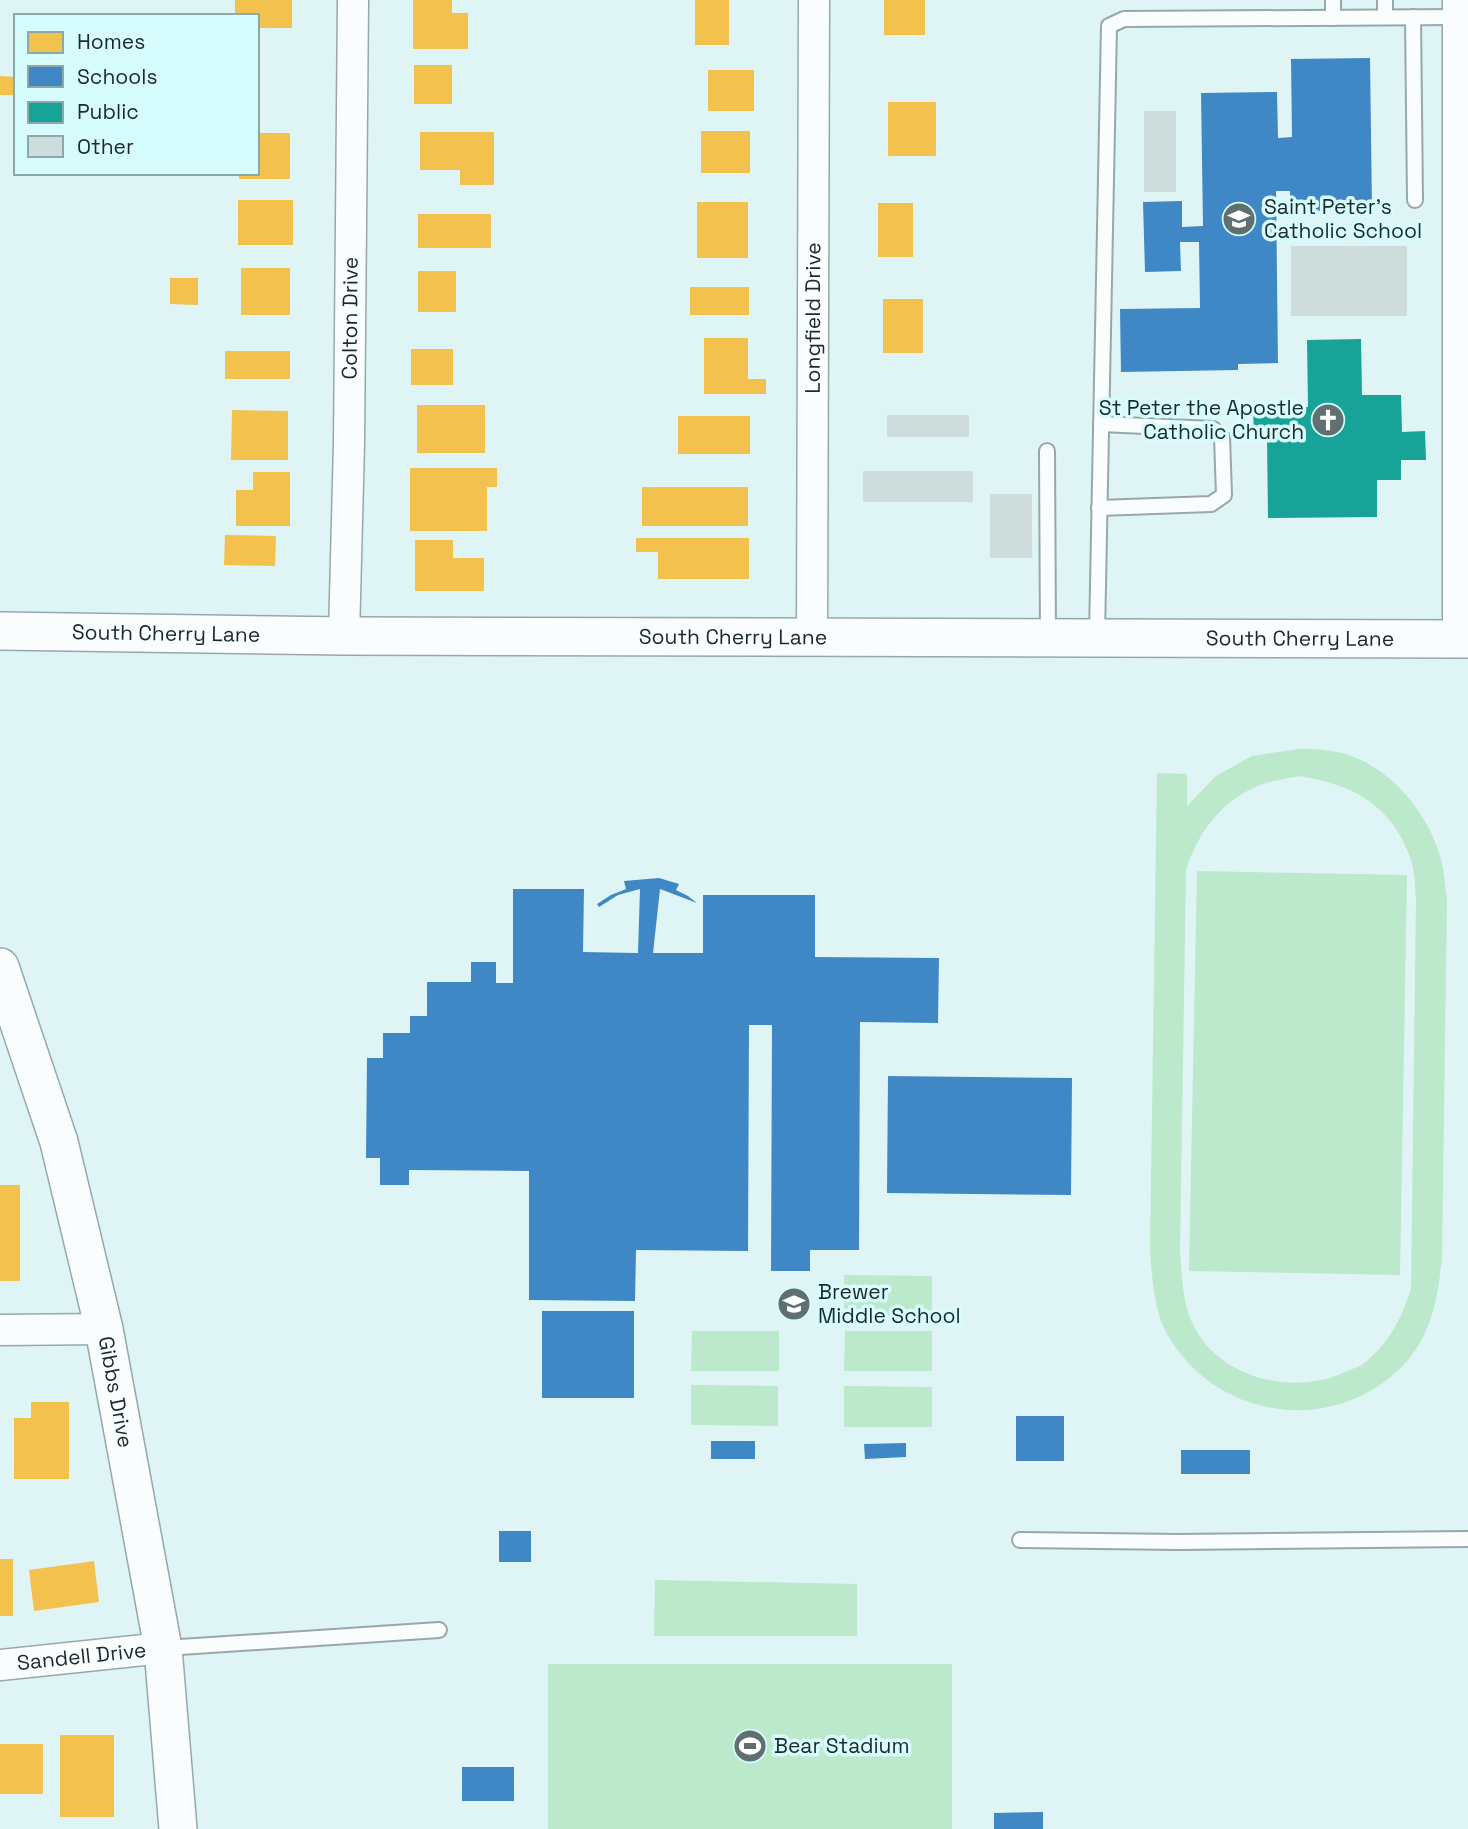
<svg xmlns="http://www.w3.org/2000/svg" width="1468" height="1829" font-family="'Space Grotesk',sans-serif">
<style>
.green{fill:#bce8cb;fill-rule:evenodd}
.homes{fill:#f2c14e}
.schools{fill:#3f88c5}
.public{fill:#17a398}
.building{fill:#cedddc}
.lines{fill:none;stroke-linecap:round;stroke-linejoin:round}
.service-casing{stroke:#98a8a9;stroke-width:18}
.minor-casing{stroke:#98a8a9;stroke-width:33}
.tertiary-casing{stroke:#98a8a9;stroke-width:40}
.service{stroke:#fafdfe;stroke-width:14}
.minor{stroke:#fafdfe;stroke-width:30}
.tertiary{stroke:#fafdfe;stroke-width:37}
.labels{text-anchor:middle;stroke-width:7;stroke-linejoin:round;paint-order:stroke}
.poi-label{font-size:21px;fill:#1b2929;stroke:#d7fcfd;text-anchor:start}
.street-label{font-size:21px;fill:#1b2929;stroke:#d7fcfd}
</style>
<rect width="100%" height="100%" fill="#dff4f5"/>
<g class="green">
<path d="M1299 749C1309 749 1321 749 1331 751 1383 758 1426 808 1440 856 1444 870 1445 885 1447 900L1442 1255C1439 1292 1433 1330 1408 1360 1340 1437 1218 1423 1167 1334 1154 1311 1152 1276 1150 1251L1157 773 1187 774V806L1216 776 1252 756ZM1299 776C1353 784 1393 806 1411 860 1415 872 1415 887 1416 899L1411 1288C1403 1316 1390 1341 1367 1361 1361 1367 1351 1369 1343 1373 1289 1397 1210 1376 1189 1315 1182 1295 1182 1273 1180 1251L1186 870C1198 832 1222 800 1260 785 1272 780 1286 779 1299 776Z"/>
<path d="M1197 871 1407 875 1400 1275 1189 1271Z"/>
<path d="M844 1275 932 1276V1316L844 1315Z"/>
<path d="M692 1331H779V1371H691Z"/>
<path d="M845 1331H932V1371H844Z"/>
<path d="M691 1385 778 1386V1426L691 1425Z"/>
<path d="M844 1386 932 1387V1427H844Z"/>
<path d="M655 1580 857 1584V1636H654Z"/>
<rect x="548" y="1664" width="404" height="165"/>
</g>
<g class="homes">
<path d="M235 0H292V28H257V16H235Z"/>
<path d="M413 0H452V13H468V49H413Z"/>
<rect x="695" y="0" width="34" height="45"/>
<rect x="884" y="0" width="41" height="35"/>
<rect x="414" y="65" width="38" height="39"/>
<rect x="708" y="70" width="46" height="41"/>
<path d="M0 76 16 77V95H0Z"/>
<rect x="888" y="102" width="48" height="54"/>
<rect x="701" y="131" width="49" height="42"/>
<path d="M420 132H494V185H460V170H420Z"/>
<path d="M257 133H290V179H239V173H257Z"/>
<rect x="238" y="200" width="55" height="45"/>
<rect x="697" y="202" width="51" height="56"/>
<rect x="878" y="203" width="35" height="54"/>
<rect x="418" y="214" width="73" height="34"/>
<rect x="241" y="268" width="49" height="47"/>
<rect x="418" y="271" width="38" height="41"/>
<path d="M170 278H198V305L170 304Z"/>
<rect x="690" y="287" width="59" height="28"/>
<rect x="883" y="299" width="40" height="54"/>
<path d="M704 338H748V379H766V394H704Z"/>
<rect x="411" y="349" width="42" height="36"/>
<rect x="225" y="351" width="65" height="28"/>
<rect x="417" y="405" width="68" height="48"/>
<path d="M232 410 288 411V460H231Z"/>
<rect x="678" y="416" width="72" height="38"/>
<path d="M410 468H497V487H487V531H410Z"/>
<path d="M253 472H290V526H236V490H253Z"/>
<rect x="642" y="487" width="106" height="39"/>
<path d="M225 535 276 536 275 566 224 565Z"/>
<path d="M636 538H749V579H658V552H636Z"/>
<path d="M415 540H453V558H484V591H415Z"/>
<rect x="0" y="1185" width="20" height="96"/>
<path d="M31 1402H69V1479H14V1418H31Z"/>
<rect x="0" y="1559" width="13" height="57"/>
<path d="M94 1561 99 1602 34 1611 29 1570Z"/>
<rect x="60" y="1735" width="54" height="82"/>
<rect x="0" y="1744" width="43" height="50"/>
</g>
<g class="schools">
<path d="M1370 58 1372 210 1291 211 1290 191H1276L1278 363 1238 364V370L1121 372 1120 309 1200 308 1199 242H1180L1181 271 1145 272 1143 202 1182 201V227L1203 226 1201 93 1277 92 1278 138 1292 137 1291 59Z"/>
<path d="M659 878 679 884 676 890 688 896 697 903 660 889 653 953H703V895H815V957L939 958 938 1023 860 1022 859 1250H810V1271H771L772 1025H749L748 1251 636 1250 635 1301 529 1300V1171L409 1170V1185H380V1158H366L367 1058H383V1033H410V1016H427V982H471V962H496V983H513V889H584L583 952 638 953 640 889 618 895 599 907 597 904 611 895 626 889 624 881Z"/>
<path d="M888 1076 1072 1078 1071 1195 887 1193Z"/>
<rect x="542" y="1311" width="92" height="87"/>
<rect x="1016" y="1416" width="48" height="45"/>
<rect x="711" y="1441" width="44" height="18"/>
<path d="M906 1443V1457L865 1459 864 1444Z"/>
<rect x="1181" y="1450" width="69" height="24"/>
<rect x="499" y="1531" width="32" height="31"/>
<rect x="462" y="1767" width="52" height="34"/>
<path d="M1043 1812V1829H994V1813Z"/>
</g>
<path class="public" d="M1361 339 1362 395H1401L1402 432 1425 431 1426 460H1401V480H1377V517L1268 518 1267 439H1254L1253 408 1308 407 1307 340Z"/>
<g class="building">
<rect x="1144" y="111" width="32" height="81"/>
<rect x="1291" y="246" width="116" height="70"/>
<rect x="887" y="415" width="82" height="22"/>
<rect x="863" y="471" width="110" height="31"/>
<rect x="990" y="494" width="42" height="64"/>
</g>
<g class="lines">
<defs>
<g id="service">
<path d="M1333 0V18"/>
<path d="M1385 0V17"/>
<path d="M1413 17 1415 200"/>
<path d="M1047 451 1048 636"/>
<path d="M1099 508 1211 504 1224 495 1222 437 1213 429 1101 424"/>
<path d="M1097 636 1109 26 1124 19 1458 17"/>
<path d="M1020 1540 1178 1542 1468 1539"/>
<path d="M165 1648 439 1630"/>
</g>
<g id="minor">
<path d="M1458 0V639"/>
<path id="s1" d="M344 636 349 443 353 0"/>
<path id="s2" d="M812 636 814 0"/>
<path d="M0 1330 104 1329"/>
<path id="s3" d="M0 1665 163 1648"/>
</g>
<g id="tertiary">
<path id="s4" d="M0 631 344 636 1468 639"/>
<path id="s5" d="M0 967 59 1142 104 1329 163 1648 178 1829"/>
</g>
</defs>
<use href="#service" class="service-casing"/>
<use href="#minor" class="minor-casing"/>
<use href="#tertiary" class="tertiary-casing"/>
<use href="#service" class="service"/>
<use href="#minor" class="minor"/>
<use href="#tertiary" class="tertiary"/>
</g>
<defs>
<symbol id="school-disc" viewBox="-11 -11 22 22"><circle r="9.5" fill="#607070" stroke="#d7fcfd"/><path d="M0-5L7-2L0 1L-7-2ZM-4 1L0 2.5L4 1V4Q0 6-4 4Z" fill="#fff"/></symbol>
<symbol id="church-disc" viewBox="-11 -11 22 22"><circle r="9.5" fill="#607070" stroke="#d7fcfd"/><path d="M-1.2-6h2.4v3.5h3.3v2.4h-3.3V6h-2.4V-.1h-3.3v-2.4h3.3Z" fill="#fff"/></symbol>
<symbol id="stadium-disc" viewBox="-11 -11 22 22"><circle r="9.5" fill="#607070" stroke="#d7fcfd"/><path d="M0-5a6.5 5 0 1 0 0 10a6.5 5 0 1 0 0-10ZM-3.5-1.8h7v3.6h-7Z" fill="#fff"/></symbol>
</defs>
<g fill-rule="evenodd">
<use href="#school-disc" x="1220" y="200" width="38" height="38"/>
<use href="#church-disc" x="1309" y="401" width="38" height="38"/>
<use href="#school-disc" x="775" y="1285" width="38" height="38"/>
<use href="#stadium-disc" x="731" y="1727" width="38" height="38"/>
</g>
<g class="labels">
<g class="poi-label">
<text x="1264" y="214">Saint Peter's<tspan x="1264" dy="24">Catholic School</tspan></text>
<text x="1304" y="415" text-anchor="end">St Peter the Apostle<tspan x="1304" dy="24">Catholic Church</tspan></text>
<text x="818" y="1299">Brewer<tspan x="818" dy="24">Middle School</tspan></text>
<text x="774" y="1753">Bear Stadium</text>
</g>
<g class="street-label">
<text dy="7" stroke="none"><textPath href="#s1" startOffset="318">Colton Drive</textPath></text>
<text dy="7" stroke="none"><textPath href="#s2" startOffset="318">Longfield Drive</textPath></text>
<text dy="7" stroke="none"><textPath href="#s4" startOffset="166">South Cherry Lane</textPath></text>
<text dy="7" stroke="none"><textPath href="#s4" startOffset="733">South Cherry Lane</textPath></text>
<text dy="7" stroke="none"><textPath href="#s4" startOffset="1300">South Cherry Lane</textPath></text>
<text dy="7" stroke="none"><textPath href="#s5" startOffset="441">Gibbs Drive</textPath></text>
<text dy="7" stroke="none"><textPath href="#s3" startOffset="82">Sandell Drive</textPath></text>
</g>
</g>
<rect x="14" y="14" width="245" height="161" fill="#d7fcfd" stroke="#8ca8a8" stroke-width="2"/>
<rect x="28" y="32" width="35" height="21" fill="#f2c14e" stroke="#8ca8a8" stroke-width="2"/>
<text x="77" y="49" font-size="21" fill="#1b2929">Homes</text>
<rect x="28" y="66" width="35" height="21" fill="#3f88c5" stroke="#8ca8a8" stroke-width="2"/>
<text x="77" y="84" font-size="21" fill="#1b2929">Schools</text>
<rect x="28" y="102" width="35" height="21" fill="#17a398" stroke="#8ca8a8" stroke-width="2"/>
<text x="77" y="119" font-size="21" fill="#1b2929">Public</text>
<rect x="28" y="136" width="35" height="21" fill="#cedddc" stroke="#8ca8a8" stroke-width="2"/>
<text x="77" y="154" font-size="21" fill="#1b2929">Other</text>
</svg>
